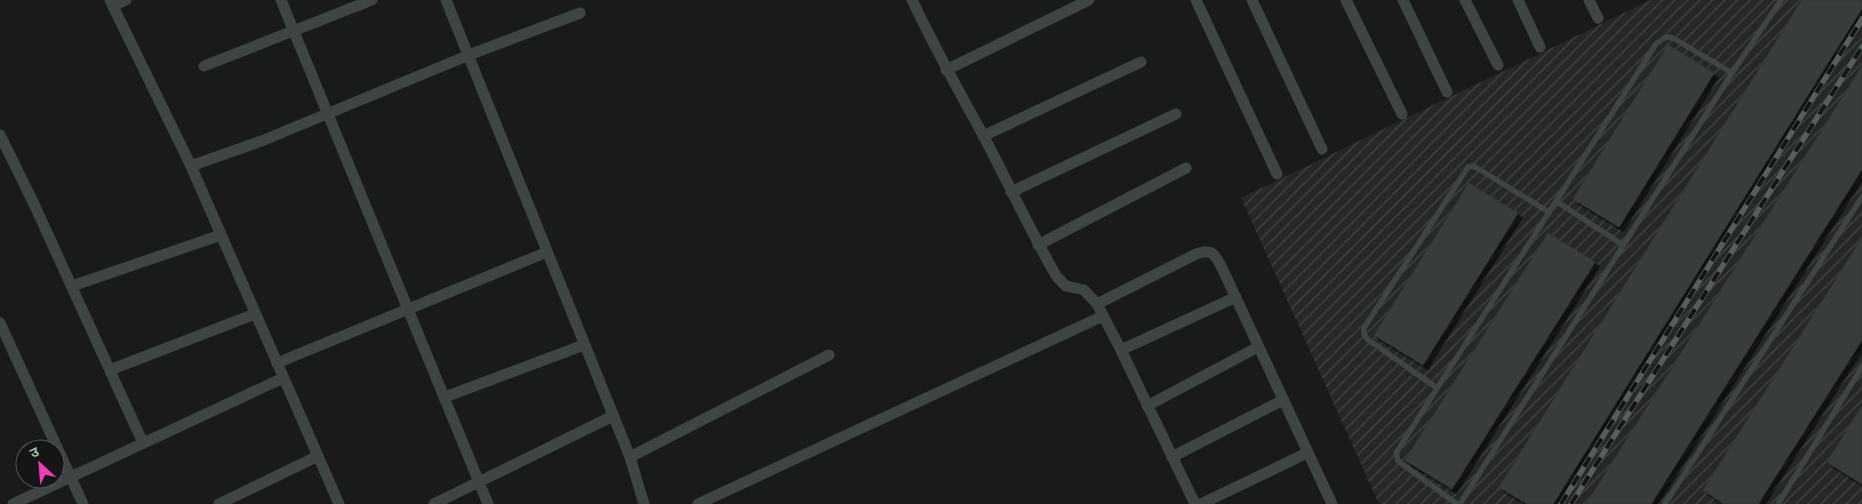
<svg xmlns="http://www.w3.org/2000/svg" width="1862" height="504" font-family="Signika,'Noto Sans Devanagari',sans-serif">
<style>
.industrial{fill:url(#industrial-furrows)}
.building{fill:#393d3b;stroke:#333736;filter:url(#shadow)}
.lines{fill:none;stroke-linecap:round;stroke-linejoin:round}
.lane{stroke:#3f4542;stroke-width:5.5}
.street{stroke:#3f4542;stroke-width:11}
.rail-casing{stroke:#565f5a;stroke-width:5.5}
.rail{stroke:#141616;stroke-width:4;stroke-dasharray:11;stroke-linecap:butt}
</style>
<defs>
<pattern id="industrial-furrows" width="10" height="10" patternUnits="userSpaceOnUse" patternTransform="scale(1.25)"><rect width="10" height="10" fill="#252827"/><path d="M-1 1l2-2M0 10L10 0M9 11l2-2" fill="none" stroke="#424544"/></pattern>
<filter id="shadow"><feDropShadow dx="4.5" dy="4.5" stdDeviation="0" flood-color="#0009"/></filter>
</defs>
<rect width="100%" height="100%" fill="#191b1b"/>
<path class="industrial" d="M1651 0H1862V504H1379L1241 198Z"/>
<g class="building">
<path d="M1802 0H1862V8L1553 504H1527L1499 487Z"/>
<path d="M1668 45 1714 73 1619 227 1573 199Z"/>
<path d="M1862 66V169L1651 504H1586Z"/>
<path d="M1469 183 1518 213 1423 365 1374 335Z"/>
<path d="M1548 233 1595 262 1452 489 1405 460Z"/>
<path d="M1862 238V340L1758 504H1724L1703 490Z"/>
<path d="M1862 406V484L1827 462Z"/>
</g>
<g class="lines">
<g class="lane">
<path d="M1556 201 1623 245"/>
<path d="M1437 388 1367 339 1364 334V328L1468 167 1473 166 1477 168 1549 212"/>
<path d="M1457 504 1398 461 1396 453 1656 44 1666 37 1673 38 1732 73"/>
<path d="M1460 504 1732 73 1781 0"/>
<path d="M1665 504 1862 197"/>
<path d="M1778 504 1862 367"/>
</g>
<g class="street">
<path d="M110 0 191 166 339 504"/>
<path d="M281 0 488 504"/>
<path d="M446 0 630 457 644 504"/>
<path d="M912 0C934 46 958 90 983 135 1008 182 1030 231 1057 277L1066 286 1084 290 1097 304 1121 350 1195 504"/>
<path d="M1196 0 1277 174"/>
<path d="M1252 0 1322 149"/>
<path d="M1346 0 1402 114"/>
<path d="M1403 0 1447 92"/>
<path d="M1465 0 1498 65"/>
<path d="M1518 0 1540 47"/>
<path d="M1589 0 1598 18"/>
<path d="M113 6 126 0"/>
<path d="M204 66 372 0"/>
<path d="M946 70 1089 0"/>
<path d="M0 135 34 204 143 443"/>
<path d="M983 136 1141 62"/>
<path d="M191 166 264 140 469 55 580 13"/>
<path d="M1011 192 1176 114"/>
<path d="M1038 245 1186 168"/>
<path d="M72 286 221 235"/>
<path d="M1097 304 1196 254C1212 248 1215 254 1222 268L1332 504"/>
<path d="M0 323 83 504"/>
<path d="M1121 350 1236 297"/>
<path d="M277 363 547 252"/>
<path d="M110 370 255 314"/>
<path d="M445 397 584 345"/>
<path d="M1147 406 1258 347"/>
<path d="M630 457 829 355"/>
<path d="M1172 457 1283 400"/>
<path d="M13 504 283 378"/>
<path d="M219 504 318 456"/>
<path d="M434 504 613 416"/>
<path d="M698 504 1103 316"/>
<path d="M1201 504 1307 453"/>
</g>
<defs>
<g id="rail">
<path d="M1561 504 1862 19"/>
<path d="M1571 504 1862 47"/>
</g>
</defs>
<use href="#rail" class="rail-casing"/>
<use href="#rail" class="rail"/>
</g>
<g transform="translate(40 464) rotate(334)"><circle r="24" fill="#141616" stroke="#515854"/>
<path d="M0-4L9 19L0 12L-9 19Z" fill="#f03cb7"/>
<text y="-8" font-size="14" font-weight="bold" text-anchor="middle" fill="#acbbb1">उ</text>
</g>
</svg>
